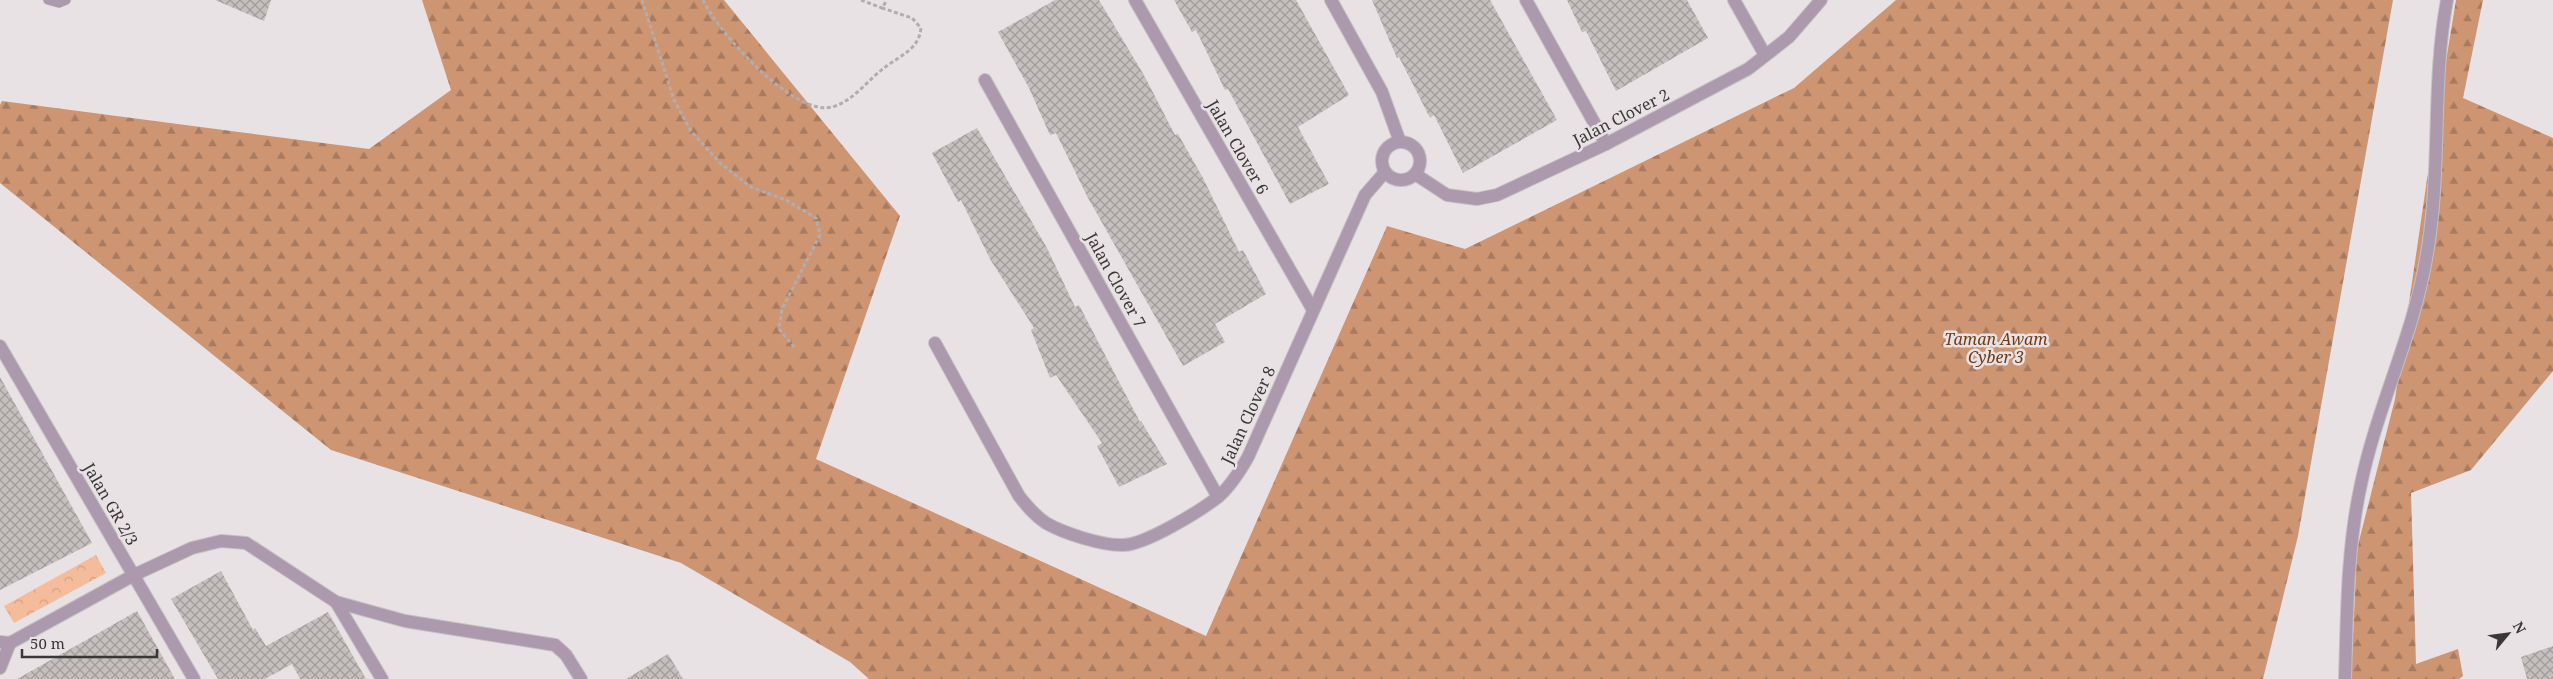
<svg xmlns="http://www.w3.org/2000/svg" width="2553" height="679" font-family="'Noto Serif',serif">
<style>
.forest{fill:url(#forest-firs)}
.park{fill:url(#park-crowns)}
.building{fill:url(#building-cross-hatch)}
.lines{fill:none;stroke-linecap:round;stroke-linejoin:round}
.lane-casing{stroke:#c5c0c2;stroke-width:10}
.street-casing{stroke:#c5c0c2;stroke-width:14}
.path{stroke:#b2adaf;stroke-width:3;stroke-dasharray:4 2.5;stroke-linecap:butt}
.lane{stroke:#ad99ae;stroke-width:9}
.street{stroke:#ad99ae;stroke-width:12}
.labels{text-anchor:middle;stroke-width:5;stroke-linejoin:round;paint-order:stroke}
.street-label{font-size:16px;fill:#3a3738;stroke:#e8e2e4}
.park-label{font-size:16px;font-style:italic;fill:#6f3a15;stroke:#e8e2e4}
</style>
<defs>
<pattern id="forest-firs" width="22" height="20" patternUnits="userSpaceOnUse" patternTransform="scale(1.25)"><rect width="22" height="20" fill="#ce9573"/><path d="M5 1l3.5 6h-7zM16 11l3.5 6h-7z" fill="#a87a5f"/></pattern>
<pattern id="park-crowns" width="20" height="18" patternUnits="userSpaceOnUse" patternTransform="scale(1.25)"><rect width="20" height="18" fill="#f4bc9a"/><path d="M2 6a3 3 0 1 1 6 0M12 15a3 3 0 1 1 6 0" fill="none" stroke="#d2a285"/></pattern>
<pattern id="building-cross-hatch" width="8" height="8" patternUnits="userSpaceOnUse" patternTransform="scale(1.25)"><rect width="8" height="8" fill="#c5bfbe"/><path d="M0 0l8 8M0 8l8-8" fill="none" stroke="#a19c9b"/></pattern>
</defs>
<rect width="100%" height="100%" fill="#e8e2e4"/>
<g class="forest">
<path d="M422 0H724L900 216 816 459 1206 636 1387 226 1465 249 1794 88 1896 0H2393L2298 536 2263 679H869L850 662 681 563 331 450 0 183V105L2 101 369 149 451 90Z"/>
<path d="M2456 0H2483L2463 98 2553 138V371L2471 470 2411 493 2416 664 2458 649 2463 676 2459 679H2351L2357 549 2395 399 2430 159Z"/>
</g>
<path class="park" d="M96 555 106 573 14 623 4 606Z"/>
<g class="building">
<path d="M215 0H271L264 21Z"/>
<path d="M1055 0H1099L1145 77 1175 135 1178 134 1203 178 1239 252 1243 250 1266 294 1215 324 1225 342 1183 366 1087 196 1056 133 1050 135 1029 88 998 32Z"/>
<path d="M1174 0H1296L1349 95 1298 127 1329 184 1290 204 1228 89 1225 90 1196 30 1192 32Z"/>
<path d="M1372 0H1490L1557 120 1463 173 1434 115 1430 118 1399 57 1397 58Z"/>
<path d="M1567 0H1687L1708 38 1616 91 1586 31 1582 32Z"/>
<path d="M977 128 1047 248 1075 307 1079 305 1140 422 1141 421 1167 464 1119 487 1097 446 1102 443 1056 375 1050 378 1031 330 1034 328 990 259 961 200 958 202 932 153Z"/>
<path d="M0 377 92 543 0 590Z"/>
<path d="M221 571 253 630 255 628 266 646 328 612 366 679H300L292 664 265 679H218L171 599Z"/>
<path d="M137 611 175 679H17L88 639Z"/>
<path d="M2553 646V679H2527L2521 657Z"/>
<path d="M668 654 683 679H626Z"/>
</g>
<g class="lines">
<defs>
<path id="lane" d="M48 0 59 3 66 0"/>
<g id="street">
<path d="M1135 0 1313 310"/>
<path d="M1331 0 1382 92 1400 142"/>
<path d="M1526 0 1606 144"/>
<path d="M1734 0 1765 55"/>
<path d="M985 80 1218 497"/>
<circle cx="1401" cy="161" r="19"/>
<path d="M1415 174 1447 195 1477 199 1497 195 1606 144 1748 69 1789 37 1821 0"/>
<path d="M935 343 1019 496C1027 506 1035 516 1046 523 1063 533 1103 546 1123 545 1145 545 1200 511 1218 497 1231 486 1240 471 1248 457L1365 195 1385 172"/>
<path d="M0 346 194 679"/>
<path d="M336 602 382 679"/>
<path d="M0 642 10 643 134 575 192 548 221 541 246 543 336 602 405 621 555 645 566 655 581 679"/>
<path d="M0 668 10 643"/>
<path d="M2345 679C2347 613 2347 548 2361 484 2377 407 2413 336 2426 259 2442 174 2431 85 2447 0"/>
</g>
</defs>
<use href="#lane" class="lane-casing"/>
<use href="#street" class="street-casing"/>
<g class="path">
<path d="M642 0 674 100 691 131 720 163 751 187 786 200 816 218 820 235 782 309 779 329 795 348"/>
<path d="M703 0C718 32 794 117 832 107 852 102 868 80 884 68 899 56 919 50 921 28L912 18 882 8 887 0"/>
<path d="M861 0 882 8"/>
</g>
<use href="#lane" class="lane"/>
<use href="#street" class="street"/>
</g>
<g class="labels">
<g class="street-label">
<text transform="translate(1621 117) rotate(-27)" y="6">Jalan Clover 2</text>
<text transform="translate(1238 147) rotate(60)" y="6">Jalan Clover 6</text>
<text transform="translate(1116 280) rotate(61)" y="6">Jalan Clover 7</text>
<text transform="translate(1248 415) rotate(-65)" y="6">Jalan Clover 8</text>
<text transform="translate(111 504) rotate(60)" y="6">Jalan GR 2/3</text>
</g>
<g class="park-label">
<text x="1996" y="345">Taman Awam<tspan x="1996" dy="18">Cyber 3</tspan></text>
</g>
</g>
<g transform="translate(2508 634) rotate(61)" stroke="#e8e2e4" stroke-width="4" paint-order="stroke">
<path d="M0-4L9 19L0 12L-9 19Z" fill="#3a3738"/>
<text y="-8" font-size="14" font-weight="bold" text-anchor="middle" fill="#3a3738">N</text>
</g>
<path d="M22 649v8h135v-8" fill="none" stroke="#3a3738" stroke-width="2.5"/>
<text x="30" y="649" font-size="15" fill="#3a3738" stroke="#e8e2e4" stroke-width="4" paint-order="stroke">50 m</text>
</svg>
